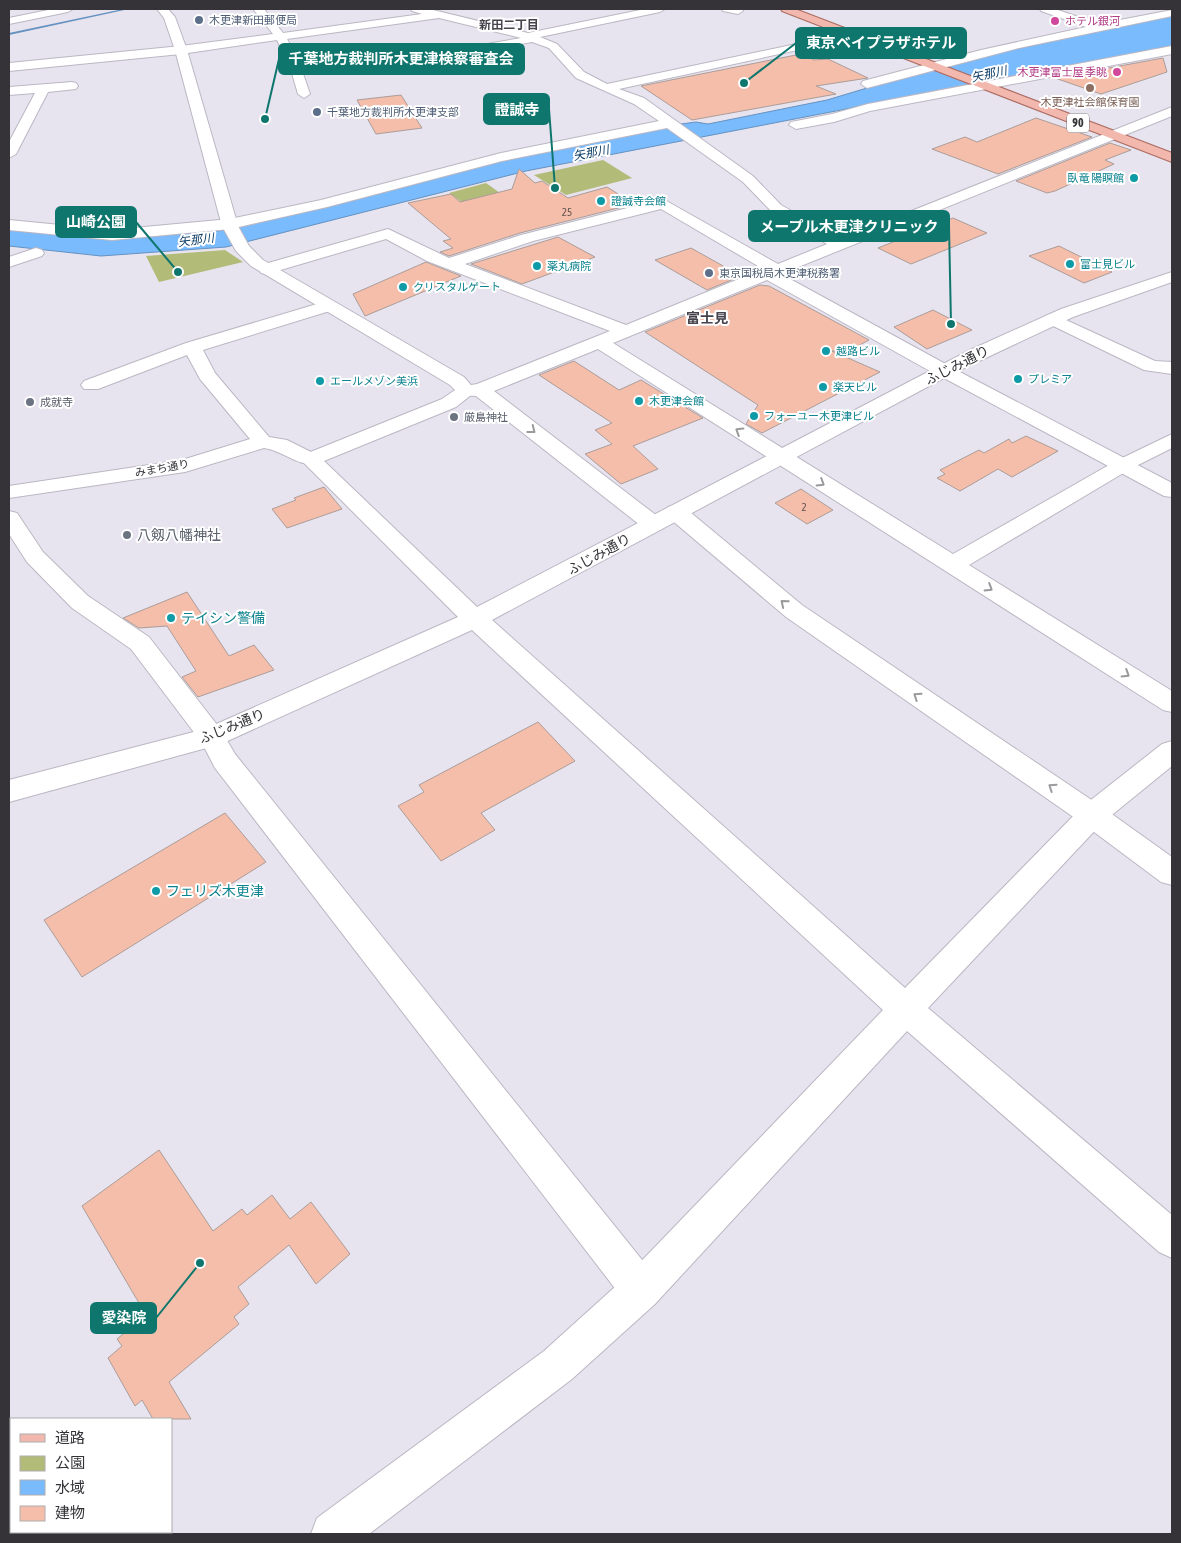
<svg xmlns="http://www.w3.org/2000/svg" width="1181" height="1543" font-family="'Asap Condensed','Noto Sans JP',sans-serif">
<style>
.green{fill:#b2bb77}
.water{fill:#79bbfc;stroke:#6592c1}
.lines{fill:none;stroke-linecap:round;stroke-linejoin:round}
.stream{fill:#6592c1;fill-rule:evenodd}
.building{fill:#f5beaa;stroke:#ab9d99}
.street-casing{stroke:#bbb7c3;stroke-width:2}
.secondary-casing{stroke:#bbb7c3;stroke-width:2}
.primary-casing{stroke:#ab6b61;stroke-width:2}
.street{fill:#fff;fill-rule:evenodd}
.secondary{fill:#fff;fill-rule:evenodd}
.primary{fill:#f2b8ad;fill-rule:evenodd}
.oneway{stroke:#9a999c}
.service-dot{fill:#5c6f8a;stroke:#fff;stroke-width:2}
.hotel-dot{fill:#d1479c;stroke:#fff;stroke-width:2}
.education-dot{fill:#8d6e63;stroke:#fff;stroke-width:2}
.culture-dot{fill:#0f9aa8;stroke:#fff;stroke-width:2}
.worship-dot{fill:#6b7280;stroke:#fff;stroke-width:2}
.labels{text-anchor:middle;stroke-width:4;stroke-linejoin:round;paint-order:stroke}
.far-service-label{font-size:11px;fill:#4e5e75;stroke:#fff;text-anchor:start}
.far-hotel-label{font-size:11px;fill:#b23c85;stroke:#fff;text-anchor:start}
.far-education-label{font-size:11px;fill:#785e54;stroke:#fff}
.far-culture-label{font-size:11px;fill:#0d838f;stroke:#fff;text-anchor:start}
.number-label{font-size:11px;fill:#655654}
.far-worship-label{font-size:11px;fill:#5b616d;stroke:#fff;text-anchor:start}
.far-street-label{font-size:11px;fill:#353338;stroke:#fff}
.far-neighbourhood-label{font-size:12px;font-weight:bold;fill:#46434d;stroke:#fff}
.far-water-label{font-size:12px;font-style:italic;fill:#0b3b65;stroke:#fff}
.shield{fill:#fff;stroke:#727074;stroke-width:1}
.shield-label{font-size:12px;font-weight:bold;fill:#353338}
.far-quarter-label{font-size:14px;font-weight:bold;fill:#46434d;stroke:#fff}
.street-label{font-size:14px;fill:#353338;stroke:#fff}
.worship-label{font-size:14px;fill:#5b616d;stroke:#fff;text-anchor:start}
.culture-label{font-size:14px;fill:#0d838f;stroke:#fff;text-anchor:start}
.leader{fill:none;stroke:#0f766e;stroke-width:2}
.callout-dot{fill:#0f766e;stroke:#fff;stroke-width:2}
.callout{fill:#0f766e;stroke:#0f766e;stroke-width:2}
.callout-label{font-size:15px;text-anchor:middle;font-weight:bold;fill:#fff}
</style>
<rect width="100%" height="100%" fill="#e7e3ef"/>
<g class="green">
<path d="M603 160 632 178 566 195 534 175Z"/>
<path d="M486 183 507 198 470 208 449 193Z"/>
<path d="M225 250 243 262 159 282 146 256Z"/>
</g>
<path class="water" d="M1172 15V46L526 171 226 247 101 256 9 246V228L137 237 218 231 492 163 666 126 696 122 708 124 827 100 947 64Z"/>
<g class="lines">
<path class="stream" d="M123 9H129L9 35V33Z"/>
</g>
<g class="building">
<path d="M796 55H804L814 60 828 59 868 78 816 86 836 94 692 120 641 86Z"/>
<path d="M1163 58 1167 72 1101 94 1055 78Z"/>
<path d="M401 95 422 128 376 134 357 100Z"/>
<path d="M1036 118 1092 137 998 174 932 149 965 137 977 142Z"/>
<path d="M1110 143 1131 150 1105 160 1114 164 1055 191 1047 193 1016 181Z"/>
<path d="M519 169 535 183 542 181 568 198 607 187 634 204 520 233 449 256 440 252 453 248 443 241 451 239 408 203 451 194 460 202 512 189Z"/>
<path d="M953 218 987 233 911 264 878 248Z"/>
<path d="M558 237 595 257 522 284 471 264Z"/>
<path d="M1059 246 1065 249 1112 272 1084 283 1029 256Z"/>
<path d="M691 248 741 276 707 290 655 260Z"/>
<path d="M426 262 461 276 365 316 353 294Z"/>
<path d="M760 285 769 286 869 340 848 351H832L880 372 762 433 746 424 758 405 645 332Z"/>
<path d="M933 310 972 330 927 349 894 327Z"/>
<path d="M574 361 619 390 641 380 703 418 633 446 658 469 621 484 585 454 612 444 595 430 612 423 539 375Z"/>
<path d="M1026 436 1058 451 1012 477 998 469 960 491 937 478 945 474 940 470 979 450 984 453 1009 439 1012 443Z"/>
<path d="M324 487 342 509 287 528 272 509 296 500 294 498Z"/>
<path d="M801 489 833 510 807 524 775 503Z"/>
<path d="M187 592 229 656 254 645 274 670 198 697 182 677 196 671 167 626 139 628 123 618Z"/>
<path d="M538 722 575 761 481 813 495 830 441 861 398 806 424 792 419 785Z"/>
<path d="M225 813 266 862 82 977 44 920Z"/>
<path d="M159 1150 213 1231 242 1209 247 1215 272 1195 290 1219 311 1202 350 1254 316 1284 289 1245 238 1287 249 1304 234 1317 239 1324 169 1382 191 1419H153L142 1400 135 1406 108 1358 122 1346 117 1339 146 1315 82 1206Z"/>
</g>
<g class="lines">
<defs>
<g id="street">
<path d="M53 9H73L68 12 9 24V18Z"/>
<path d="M253 9H264L283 33 422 14 412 11 411 9H429L528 33 645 9H665L660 12 540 37 557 44 584 72 607 84 853 32 857 33V37L853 38 619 89 644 98 753 176 781 205 841 239 1172 107V116L781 274 951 367 953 371 951 375H937L767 280 613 343 953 554 1116 461 1172 434V448L1130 469 969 565 1172 691V712L1163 710 598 349 494 391 661 519 664 524 661 529 653 531 645 529 476 396 459 395 456 391 459 387 477 384 610 331 427 261 386 239 267 274 261 273 259 269 261 265 388 229 449 258 521 235 663 199 778 264 827 244 771 211 743 182 667 128 502 161 327 207 230 229 112 240 9 230V220L112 230 230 219 321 200 501 153 659 121 634 104 576 78 549 48 532 42 366 73 360 69 366 65 521 38 439 18 287 39 298 59 310 94 304 98 298 94 291 70 277 40 181 54 9 71V63L181 46 273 34ZM661 209 763 269 626 325 465 264 533 241Z"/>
<path d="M722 9H742L743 11 738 14 723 11Z"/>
<path d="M1040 9H1055L1099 24 1172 10V16L1019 48 867 88 861 84 863 81 981 50 1086 27 1041 11Z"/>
<path d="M1172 46V54L870 111 834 122 796 129 789 125 791 122 832 114 868 104Z"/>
<path d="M72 82 76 83 78 86 76 89 48 92 16 154 9 158V142L35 93 9 95V87Z"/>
<path d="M36 248 42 250 44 253 42 256 9 267V257Z"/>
<path d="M327 301 333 302 336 306 333 310 203 350 215 373 269 437 287 440 317 455 320 459 317 463C299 468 282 450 264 448L185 472 9 498V486L182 460 250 439 200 379 187 355 98 389H84L81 385 84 381 186 343Z"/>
<path d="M1053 314 1155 361 1172 362V374L1144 370 1047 323 1044 319 1047 315Z"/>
<path d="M676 505 684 507 802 605 1102 807 1172 857V885L1161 882 1082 823 786 617 668 517 665 512 668 507Z"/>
<path d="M9 511 17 513 43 552 88 596 149 637 221 730 235 754 655 1276 660 1290 655 1304 641 1309 627 1304 215 768 202 743 131 649 72 608 27 562 9 534Z"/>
</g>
<path id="secondary" d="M157 9H168L175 17 187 50 238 226 249 246 263 260 464 377 476 391 456 407 324 461 477 607 970 350 1061 309 1172 272V282L1073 317 958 371 1172 483V497L1164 496 944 378 492 620 905 988 1082 807 1162 744 1172 741V766L1102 823 928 1008 1172 1215V1258L1159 1252 907 1031 655 1304 572 1379 369 1534H311L317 1518 544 1351 627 1276 883 1010 472 630 221 744 9 802V780L205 729 458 617 300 459 303 455 442 399 455 390 450 385 251 266 236 251 222 226 175 50 164 18Z"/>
<path id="primary" d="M781 9H795L1172 153V162L782 11Z"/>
</defs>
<use href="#street" class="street-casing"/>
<use href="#secondary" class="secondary-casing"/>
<use href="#primary" class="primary-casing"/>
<use href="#street" class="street"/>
<use href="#secondary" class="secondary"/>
<use href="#primary" class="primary"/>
</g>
<defs><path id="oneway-chevron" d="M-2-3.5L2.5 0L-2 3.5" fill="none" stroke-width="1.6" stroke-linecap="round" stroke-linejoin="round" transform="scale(1.25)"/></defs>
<g class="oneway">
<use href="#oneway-chevron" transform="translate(532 430) rotate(38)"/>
<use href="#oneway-chevron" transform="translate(739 431) rotate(-148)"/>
<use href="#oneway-chevron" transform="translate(821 483) rotate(32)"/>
<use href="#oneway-chevron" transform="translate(989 588) rotate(32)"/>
<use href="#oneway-chevron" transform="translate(784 603) rotate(-140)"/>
<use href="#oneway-chevron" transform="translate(1126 674) rotate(32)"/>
<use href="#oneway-chevron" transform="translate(917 696) rotate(-146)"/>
<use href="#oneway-chevron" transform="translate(1052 787) rotate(-146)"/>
</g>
<g class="service-dot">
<circle cx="199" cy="20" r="5"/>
<circle cx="317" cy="112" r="5"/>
<circle cx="709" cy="273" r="5"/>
</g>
<g class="hotel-dot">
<circle cx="1055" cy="21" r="5"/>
<circle cx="1117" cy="72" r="5"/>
</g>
<circle class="education-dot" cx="1090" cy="88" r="5"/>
<g class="culture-dot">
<circle cx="1134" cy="178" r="5"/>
<circle cx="601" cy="201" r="5"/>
<circle cx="1070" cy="264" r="5"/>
<circle cx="537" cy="266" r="5"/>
<circle cx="403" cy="287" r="5"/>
<circle cx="826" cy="351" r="5"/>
<circle cx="1018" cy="379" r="5"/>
<circle cx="320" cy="381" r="5"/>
<circle cx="823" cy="387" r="5"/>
<circle cx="639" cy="401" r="5"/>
<circle cx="754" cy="416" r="5"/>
<circle cx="171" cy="618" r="5"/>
<circle cx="156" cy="891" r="5"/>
</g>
<g class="worship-dot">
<circle cx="30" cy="402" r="5"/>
<circle cx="454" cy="417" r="5"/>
<circle cx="127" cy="535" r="5"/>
</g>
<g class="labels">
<g class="far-service-label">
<text x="209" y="24">木更津新田郵便局</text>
<text x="327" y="116">千葉地方裁判所木更津支部</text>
<text x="719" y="277">東京国税局木更津税務署</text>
</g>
<g class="far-hotel-label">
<text x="1065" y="25">ホテル銀河</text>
<text x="1107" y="76" text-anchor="end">木更津富士屋 季眺</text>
</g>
<g class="far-education-label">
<text x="1090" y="106">木更津社会館保育園</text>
</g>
<g class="far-culture-label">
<text x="1124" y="182" text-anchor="end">臥竜 陽瞑館</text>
<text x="611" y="205">證誠寺会館</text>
<text x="1080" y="268">富士見ビル</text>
<text x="547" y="270">薬丸病院</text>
<text x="413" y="291">クリスタルゲート</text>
<text x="836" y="355">越路ビル</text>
<text x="1028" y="383">プレミア</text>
<text x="330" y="385">エールメゾン美浜</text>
<text x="833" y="391">楽天ビル</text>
<text x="649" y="405">木更津会館</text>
<text x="764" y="420">フォーユー木更津ビル</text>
</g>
<g class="number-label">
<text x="567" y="216">25</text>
<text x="804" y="511">2</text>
</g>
<g class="far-worship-label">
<text x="40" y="406">成就寺</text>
<text x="464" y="421">厳島神社</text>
</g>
<g class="far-street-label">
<text transform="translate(162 468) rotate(-10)" y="4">みまち通り</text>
</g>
<g class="far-neighbourhood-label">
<text x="509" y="29">新田二丁目</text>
</g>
<g class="far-water-label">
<text transform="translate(989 74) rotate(-12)" y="4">矢那川</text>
<text transform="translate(591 153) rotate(-11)" y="4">矢那川</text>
<text transform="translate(196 240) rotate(-7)" y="4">矢那川</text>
</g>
<rect class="shield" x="1067" y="113.5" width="22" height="19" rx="4"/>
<g class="shield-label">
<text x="1078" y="127">90</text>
</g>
<g class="far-quarter-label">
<text x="707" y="323">富士見</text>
</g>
<g class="street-label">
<text transform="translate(957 365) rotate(-27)" y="5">ふじみ通り</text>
<text transform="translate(599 554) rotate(-29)" y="5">ふじみ通り</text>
<text transform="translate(232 726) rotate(-22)" y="5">ふじみ通り</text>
</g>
<g class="worship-label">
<text x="137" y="540">八剱八幡神社</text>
</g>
<g class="culture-label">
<text x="181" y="623">テイシン警備</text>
<text x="166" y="896">フェリズ木更津</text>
</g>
</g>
<path class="leader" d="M744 83L796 43M265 119L279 59M555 188L549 109M178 272L136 222M951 324L949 226M200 1263L156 1318"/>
<g class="callout-dot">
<circle cx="744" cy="83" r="5"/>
<circle cx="265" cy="119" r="5"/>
<circle cx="555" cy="188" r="5"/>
<circle cx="178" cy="272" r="5"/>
<circle cx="951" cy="324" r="5"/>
<circle cx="200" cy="1263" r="5"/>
</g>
<g class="callout">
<rect x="796" y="28" width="170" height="30" rx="5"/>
<rect x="279" y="44" width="245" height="30" rx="5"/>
<rect x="484" y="94" width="65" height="30" rx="5"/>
<rect x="56" y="207" width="80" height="30" rx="5"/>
<rect x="749" y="211" width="200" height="30" rx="5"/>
<rect x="91" y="1303" width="65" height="30" rx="5"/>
</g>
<g class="callout-label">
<text x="881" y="48">東京ベイプラザホテル</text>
<text x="401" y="64">千葉地方裁判所木更津検察審査会</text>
<text x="517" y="115">證誠寺</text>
<text x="96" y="227">山崎公園</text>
<text x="849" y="232">メープル木更津クリニック</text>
<text x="124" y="1323">愛染院</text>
</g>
<rect width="1181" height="1543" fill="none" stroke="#353338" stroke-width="20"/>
<rect x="10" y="1418" width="162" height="115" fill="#ffffff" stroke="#aeadaf"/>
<rect x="20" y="1434" width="25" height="8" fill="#f2b8ad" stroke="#aeadaf"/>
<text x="55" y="1443" font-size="15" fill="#353338">道路</text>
<rect x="20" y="1456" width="25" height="15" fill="#b2bb77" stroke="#aeadaf"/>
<text x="55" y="1468" font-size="15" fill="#353338">公園</text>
<rect x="20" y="1480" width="25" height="15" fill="#79bbfc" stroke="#aeadaf"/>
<text x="55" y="1493" font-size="15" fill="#353338">水域</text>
<rect x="20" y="1506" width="25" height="15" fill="#f5beaa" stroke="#aeadaf"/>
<text x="55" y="1518" font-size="15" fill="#353338">建物</text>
</svg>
